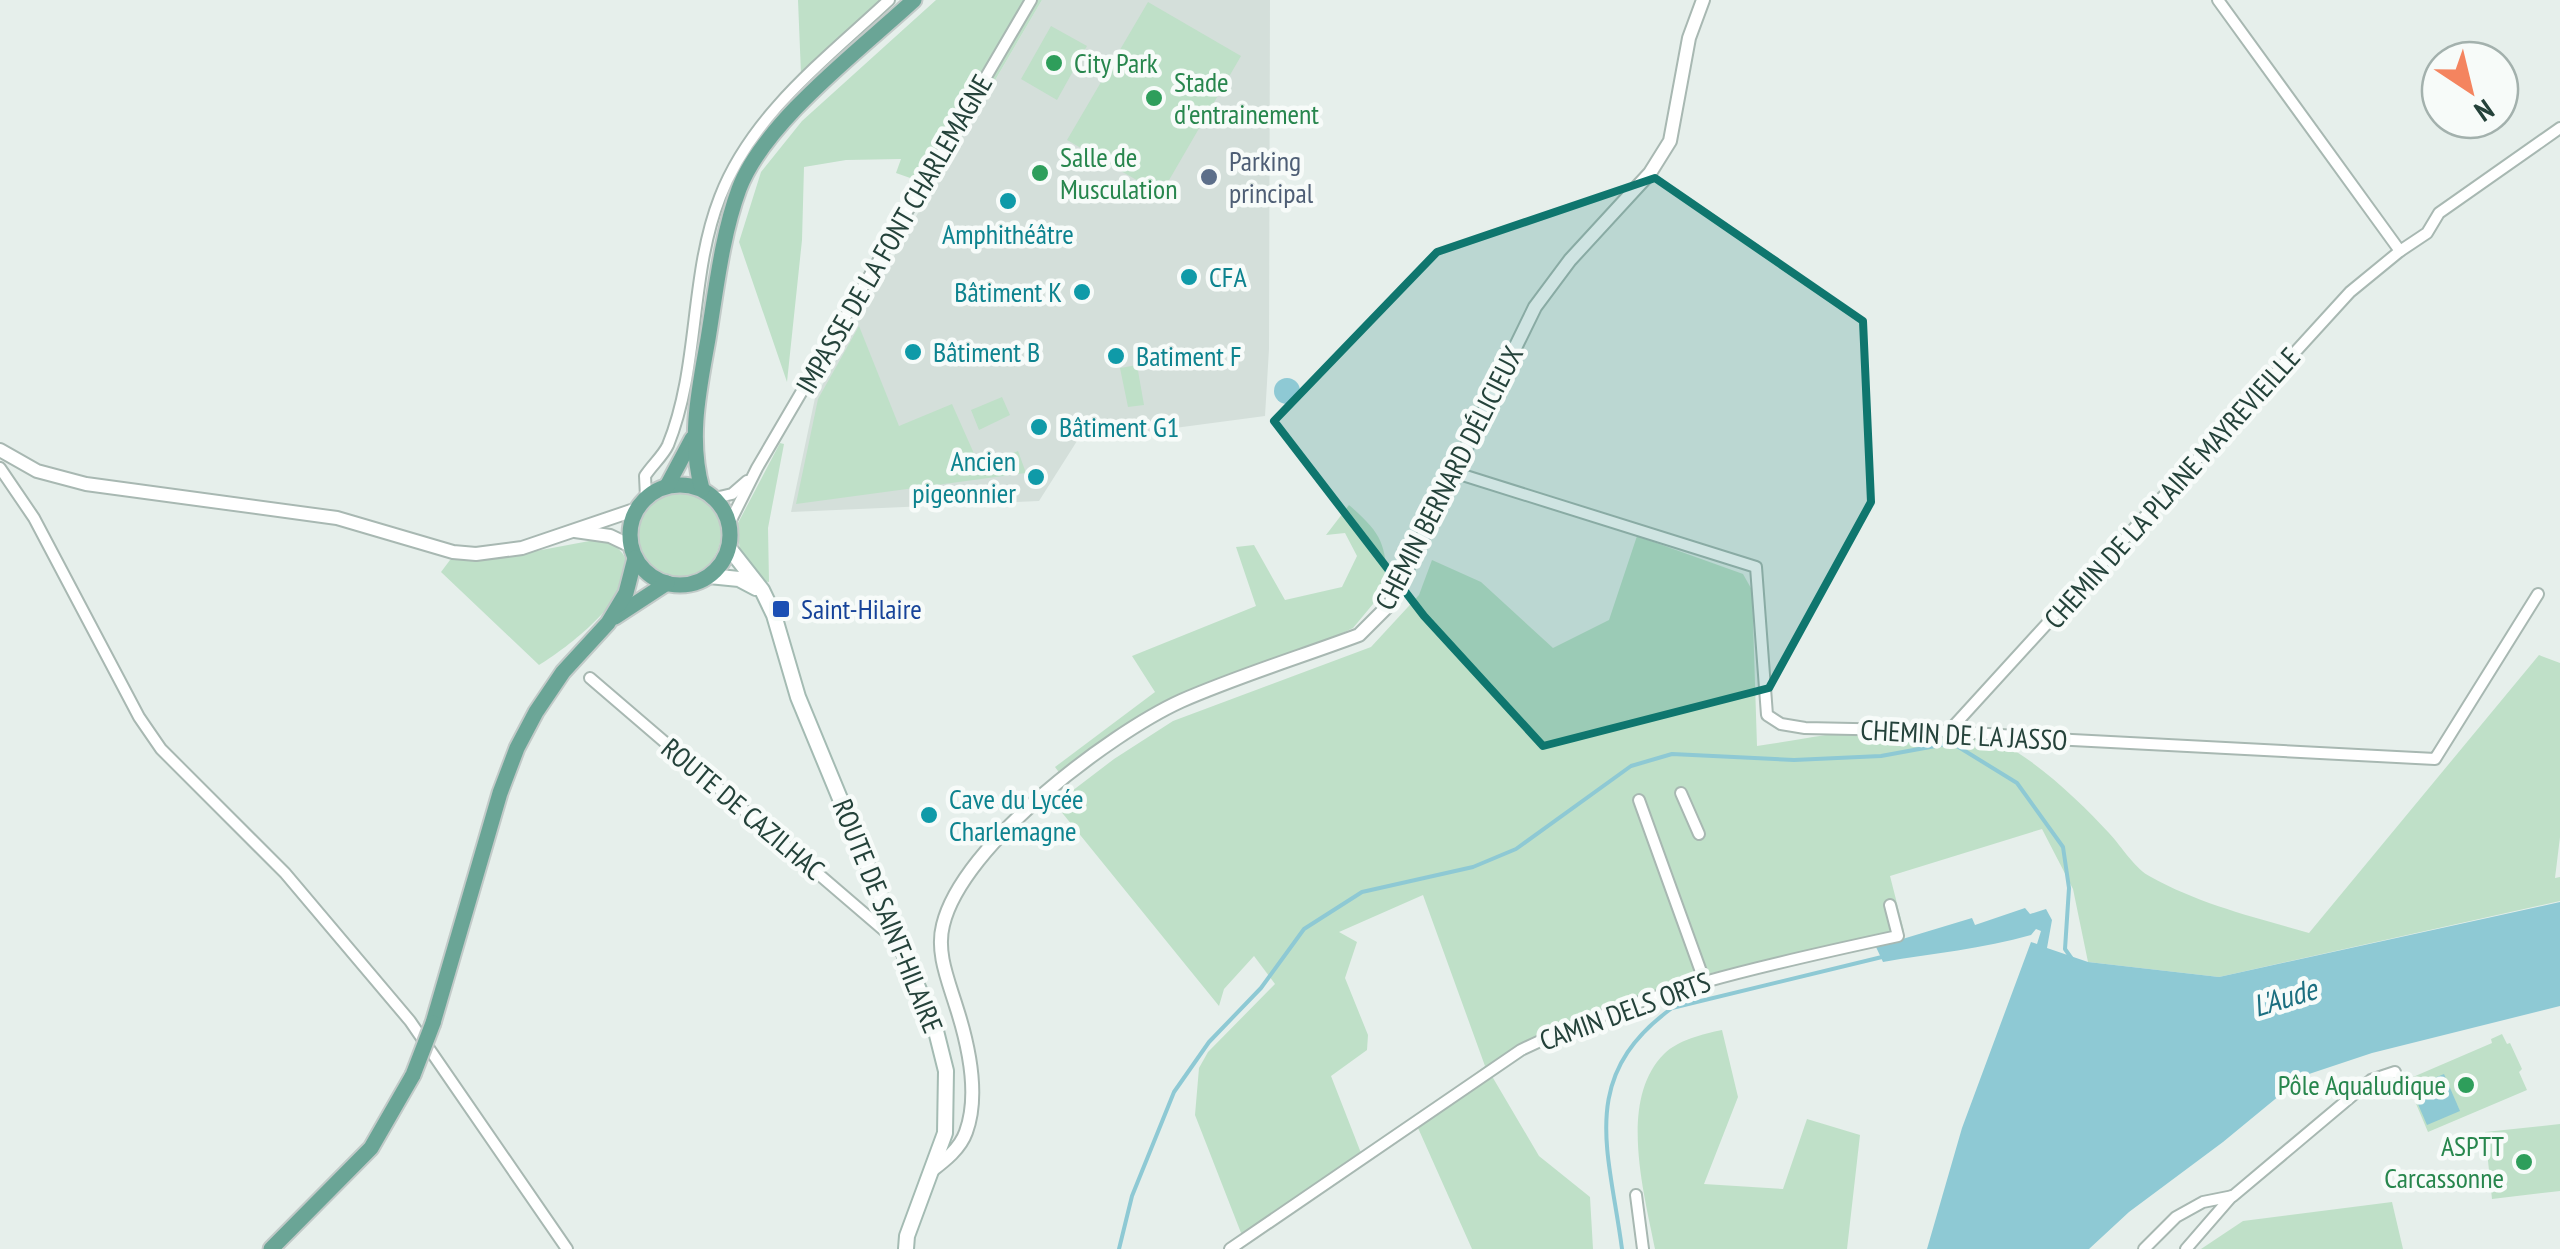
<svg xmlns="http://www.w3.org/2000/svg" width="2560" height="1249" font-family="'PT Sans Narrow',sans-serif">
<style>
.built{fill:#d4dfda}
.green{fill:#bfe0c8}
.water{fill:#8ec9d4}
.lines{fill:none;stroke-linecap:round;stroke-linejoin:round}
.stream{stroke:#8ec9d4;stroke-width:4}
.minor-casing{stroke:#a8b8b2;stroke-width:14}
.tertiary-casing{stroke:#a8b8b2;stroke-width:16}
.secondary-casing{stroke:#a4bbb3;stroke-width:18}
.primary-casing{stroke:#c2cac8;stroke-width:19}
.minor{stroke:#fff;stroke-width:10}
.tertiary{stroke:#fff;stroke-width:12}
.secondary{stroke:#fff;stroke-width:14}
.primary{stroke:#6aa596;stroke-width:15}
.primary-bridge-casing{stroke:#c2cac8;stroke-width:19;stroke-linecap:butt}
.primary-bridge{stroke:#6aa596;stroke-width:15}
.marked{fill:#0f766e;fill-opacity:0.2;stroke:#0f766e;stroke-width:8;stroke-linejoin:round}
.leisure-dot{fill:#2e9e5b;stroke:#f7fbf9;stroke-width:4}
.service-dot{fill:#5c6f8a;stroke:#f7fbf9;stroke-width:4}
.culture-dot{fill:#0f9aa8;stroke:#f7fbf9;stroke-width:4}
.transit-dot{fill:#1a4fb4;stroke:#f7fbf9;stroke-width:4}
.labels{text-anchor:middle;stroke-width:9;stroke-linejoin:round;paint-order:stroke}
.leisure-label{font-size:28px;fill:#27864d;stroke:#f7fbf9;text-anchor:start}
.service-label{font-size:28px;fill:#4e5e75;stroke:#f7fbf9;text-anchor:start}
.street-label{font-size:28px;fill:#24423a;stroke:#f7fbf9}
.culture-label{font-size:28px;fill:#0d838f;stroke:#f7fbf9;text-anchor:start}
.transit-label{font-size:28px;fill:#164399;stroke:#f7fbf9;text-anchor:start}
.water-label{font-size:30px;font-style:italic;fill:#1c6f80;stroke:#f7fbf9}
</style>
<rect width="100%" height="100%" fill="#e6efeb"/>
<path class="built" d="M1042 0H1270L1269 349 1265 416 1077 441 1039 501 791 512 815 398 933 186Z"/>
<g class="green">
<path d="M798 0H884L801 74Z"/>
<path d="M936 0H1042L933 186 896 173 901 159 846 160 804 167 802 240 787 382 739 242 761 172 802 121Z"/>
<path d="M1148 2 1241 56 1161 194 1067 140Z"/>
<path d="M1051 26 1087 46 1057 100 1021 79Z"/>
<path d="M859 326 899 426 952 404 980 467 1018 451 1026 473 796 504 818 399Z"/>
<path d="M1137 365 1144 405 1128 407 1120 368Z"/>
<path d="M1002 397 1010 415 979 430 971 410Z"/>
<path d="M780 443 784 444 768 528 769 582 762 581 740 552 737 525Z"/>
<circle cx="678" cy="534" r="43"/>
<path d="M1349 505C1382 534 1385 542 1388 586L1353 628 1266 670 1180 702 1064 779 1055 767 1155 692 1132 656 1256 606 1236 547 1254 545 1285 600 1342 587 1357 556 1345 533 1326 535Z"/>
<path d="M1637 536 1743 574 1752 590 1757 746C1820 737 1900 719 1962 729 2014 737 2075 796 2109 833 2122 847 2135 869 2151 877 2199 904 2257 918 2309 933L2539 655 2560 663V837L2555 878 2560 877V901L2219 977 2088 962 2073 889 2042 829 1890 876 1904 931 1707 974 1486 1066 1539 1156 1590 1197 1593 1249H1472L1414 1119 1485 1066 1423 895 1339 932 1357 942 1345 978 1368 1035 1367 1050 1331 1076 1361 1153 1243 1238 1195 1115 1199 1068 1208 1052 1275 984 1254 956 1224 989 1219 1006 1055 804 1114 759 1173 721 1371 647 1419 595 1432 560 1481 582 1553 648 1609 620Z"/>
<path d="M600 539C677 565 569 648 539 665L441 572 450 560H488Z"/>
<path d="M1722 1030 1738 1097 1704 1184 1783 1189 1807 1119 1860 1135 1847 1249H1655C1644 1192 1618 1100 1664 1054 1678 1040 1703 1034 1722 1030Z"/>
<path d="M2502 1034 2507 1044 2510 1043 2522 1069 2519 1072 2527 1090 2428 1132 2406 1080 2492 1043 2491 1039Z"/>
<path d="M2560 1124V1191L2492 1199 2485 1132Z"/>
<path d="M2392 1202 2403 1249H2201L2243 1221Z"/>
</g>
<g class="water">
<circle cx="1287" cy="391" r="13"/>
<path d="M2560 902V1006L2372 1053 2303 1076 2223 1142 2129 1212 2089 1249H1927L1962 1128 2031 942 2037 944 2041 931 2036 929 2031 935C1983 949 1933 953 1883 962L1876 947 1972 918 1975 925 2025 908 2030 914 2046 909 2052 920 2047 948 2088 962 2219 977Z"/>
<path d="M2444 1074 2460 1111 2427 1125 2411 1088Z"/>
</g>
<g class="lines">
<g class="stream">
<path d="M1119 1249 1132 1196 1174 1092 1209 1042 1261 988 1304 929 1362 892 1473 867 1516 849 1631 766 1672 754 1794 760 1881 756 1952 743 2017 783 2063 847 2069 888 2065 949 2072 959"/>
<path d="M1622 1249C1609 1150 1577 1077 1672 1008L1882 957"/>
</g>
<defs>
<g id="minor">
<path d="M2400 251 2427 233 2439 213 2560 128"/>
<path d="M0 468 34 518 139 717 161 749 285 873 410 1021 567 1249"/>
<path d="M1453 472 1756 567 1767 715 1781 724 1805 728 1949 731 2053 739 2435 759 2538 594"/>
<path d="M646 497 645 476C652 465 663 456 668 445 700 366 689 276 720 197 752 114 826 59 889 0"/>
<path d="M715 498 732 494 747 481"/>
<path d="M729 524 757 468 1031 0"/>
<path d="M590 678 886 932 898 936"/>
<path d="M1949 731 2350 292 2400 251 2218 0"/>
<path d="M1681 793 1699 834"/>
<path d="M1639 800 1704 980"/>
<path d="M1636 1195 1643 1249"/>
<path d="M1230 1249 1521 1050C1640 992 1768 964 1898 936L1890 905"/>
<path d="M2144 1249 2176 1217 2203 1202 2233 1196 2371 1080 2395 1072"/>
<path d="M2186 1249 2232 1196"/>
</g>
<g id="tertiary">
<path d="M0 450 37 471 86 484 337 518 453 552 476 554 522 548 637 509"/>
<path d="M575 531 610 536 631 546"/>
<path d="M931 1171C944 1161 960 1149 966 1132 980 1094 968 1043 956 1006 948 980 936 952 943 925 962 845 1109 734 1181 701 1238 676 1300 657 1359 635L1390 604 1535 307 1570 260 1650 173 1670 141 1689 38 1703 0"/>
</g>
<g id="secondary">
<path d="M729 548 762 590 774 615 798 697 936 1031 946 1071 945 1133 907 1236 906 1249"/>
<path d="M709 576 739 579 756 588"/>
</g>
<g id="primary">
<circle cx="680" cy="535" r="50"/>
<path d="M667 486 692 439"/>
<path d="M702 489C688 438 699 390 708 339 716 290 722 235 739 189 764 122 861 49 914 0"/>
<path d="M615 617 667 583"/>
<path d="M433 1023 500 793 517 748 536 712 563 672 608 623 626 593 635 558"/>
<path d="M271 1249 371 1148 413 1075"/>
</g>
</defs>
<use href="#minor" class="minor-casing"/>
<use href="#tertiary" class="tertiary-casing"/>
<use href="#secondary" class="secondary-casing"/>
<use href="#primary" class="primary-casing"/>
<use href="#minor" class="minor"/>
<use href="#tertiary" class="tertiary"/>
<use href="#secondary" class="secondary"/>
<use href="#primary" class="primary"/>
<defs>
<path id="primary-bridge" d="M413 1075 433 1023"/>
</defs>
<use href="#primary-bridge" class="primary-bridge-casing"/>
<use href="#primary-bridge" class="primary-bridge"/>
</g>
<path class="marked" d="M1655 178 1863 321 1871 502 1769 688 1543 746 1424 616 1274 421 1437 252Z"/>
<g class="leisure-dot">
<circle cx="1054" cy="63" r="10"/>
<circle cx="1154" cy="98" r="10"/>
<circle cx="1040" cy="173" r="10"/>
<circle cx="2466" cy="1085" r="10"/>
<circle cx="2524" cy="1162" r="10"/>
</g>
<circle class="service-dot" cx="1209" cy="177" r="10"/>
<g class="culture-dot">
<circle cx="1008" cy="201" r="10"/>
<circle cx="1189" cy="277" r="10"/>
<circle cx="1082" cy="292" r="10"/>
<circle cx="913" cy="352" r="10"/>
<circle cx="1116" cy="356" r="10"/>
<circle cx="1039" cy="427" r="10"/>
<circle cx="1036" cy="477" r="10"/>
<circle cx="929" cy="815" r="10"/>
</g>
<rect class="transit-dot" x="771" y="599" width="20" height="20" rx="5"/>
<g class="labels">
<g class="leisure-label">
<text x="1074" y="73">City Park</text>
<text x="1174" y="92">Stade<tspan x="1174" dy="32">d'entrainement</tspan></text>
<text x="1060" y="167">Salle de<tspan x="1060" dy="32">Musculation</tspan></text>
<text x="2446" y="1095" text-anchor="end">Pôle Aqualudique</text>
<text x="2504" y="1156" text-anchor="end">ASPTT<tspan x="2504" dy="32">Carcassonne</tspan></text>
</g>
<g class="service-label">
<text x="1229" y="171">Parking<tspan x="1229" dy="32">principal</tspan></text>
</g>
<g class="street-label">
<text transform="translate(894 234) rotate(-60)" y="10">IMPASSE DE LA FONT CHARLEMAGNE</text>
<text transform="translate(1449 478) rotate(-63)" y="10">CHEMIN BERNARD DÉLICIEUX</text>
<text transform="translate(2172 488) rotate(-48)" y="10">CHEMIN DE LA PLAINE MAYREVIEILLE</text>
<text transform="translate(1964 735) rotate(3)" y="10">CHEMIN DE LA JASSO</text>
<text transform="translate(743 809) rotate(40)" y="10">ROUTE DE CAZILHAC</text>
<text transform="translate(888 916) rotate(68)" y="10">ROUTE DE SAINT-HILAIRE</text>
<text transform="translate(1625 1011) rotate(-20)" y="10">CAMIN DELS ORTS</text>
</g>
<g class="culture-label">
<text x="1008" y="244" text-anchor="middle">Amphithéâtre</text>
<text x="1209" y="287">CFA</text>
<text x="1062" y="302" text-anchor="end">Bâtiment K</text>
<text x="933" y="362">Bâtiment B</text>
<text x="1136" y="366">Batiment F</text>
<text x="1059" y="437">Bâtiment G1</text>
<text x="1016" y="471" text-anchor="end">Ancien<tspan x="1016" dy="32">pigeonnier</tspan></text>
<text x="949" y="809">Cave du Lycée<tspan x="949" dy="32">Charlemagne</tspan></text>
</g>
<g class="transit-label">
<text x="801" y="619">Saint-Hilaire</text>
</g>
<g class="water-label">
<text transform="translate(2285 998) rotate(-17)" y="10">L'Aude</text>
</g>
</g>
<g transform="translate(2470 90) rotate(145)"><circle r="48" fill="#f7fbf9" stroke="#a3b1ad" stroke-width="2.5"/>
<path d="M0-8L18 38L0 25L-18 38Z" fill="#f4845f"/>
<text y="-15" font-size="28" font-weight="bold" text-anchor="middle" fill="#24423a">N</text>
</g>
</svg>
